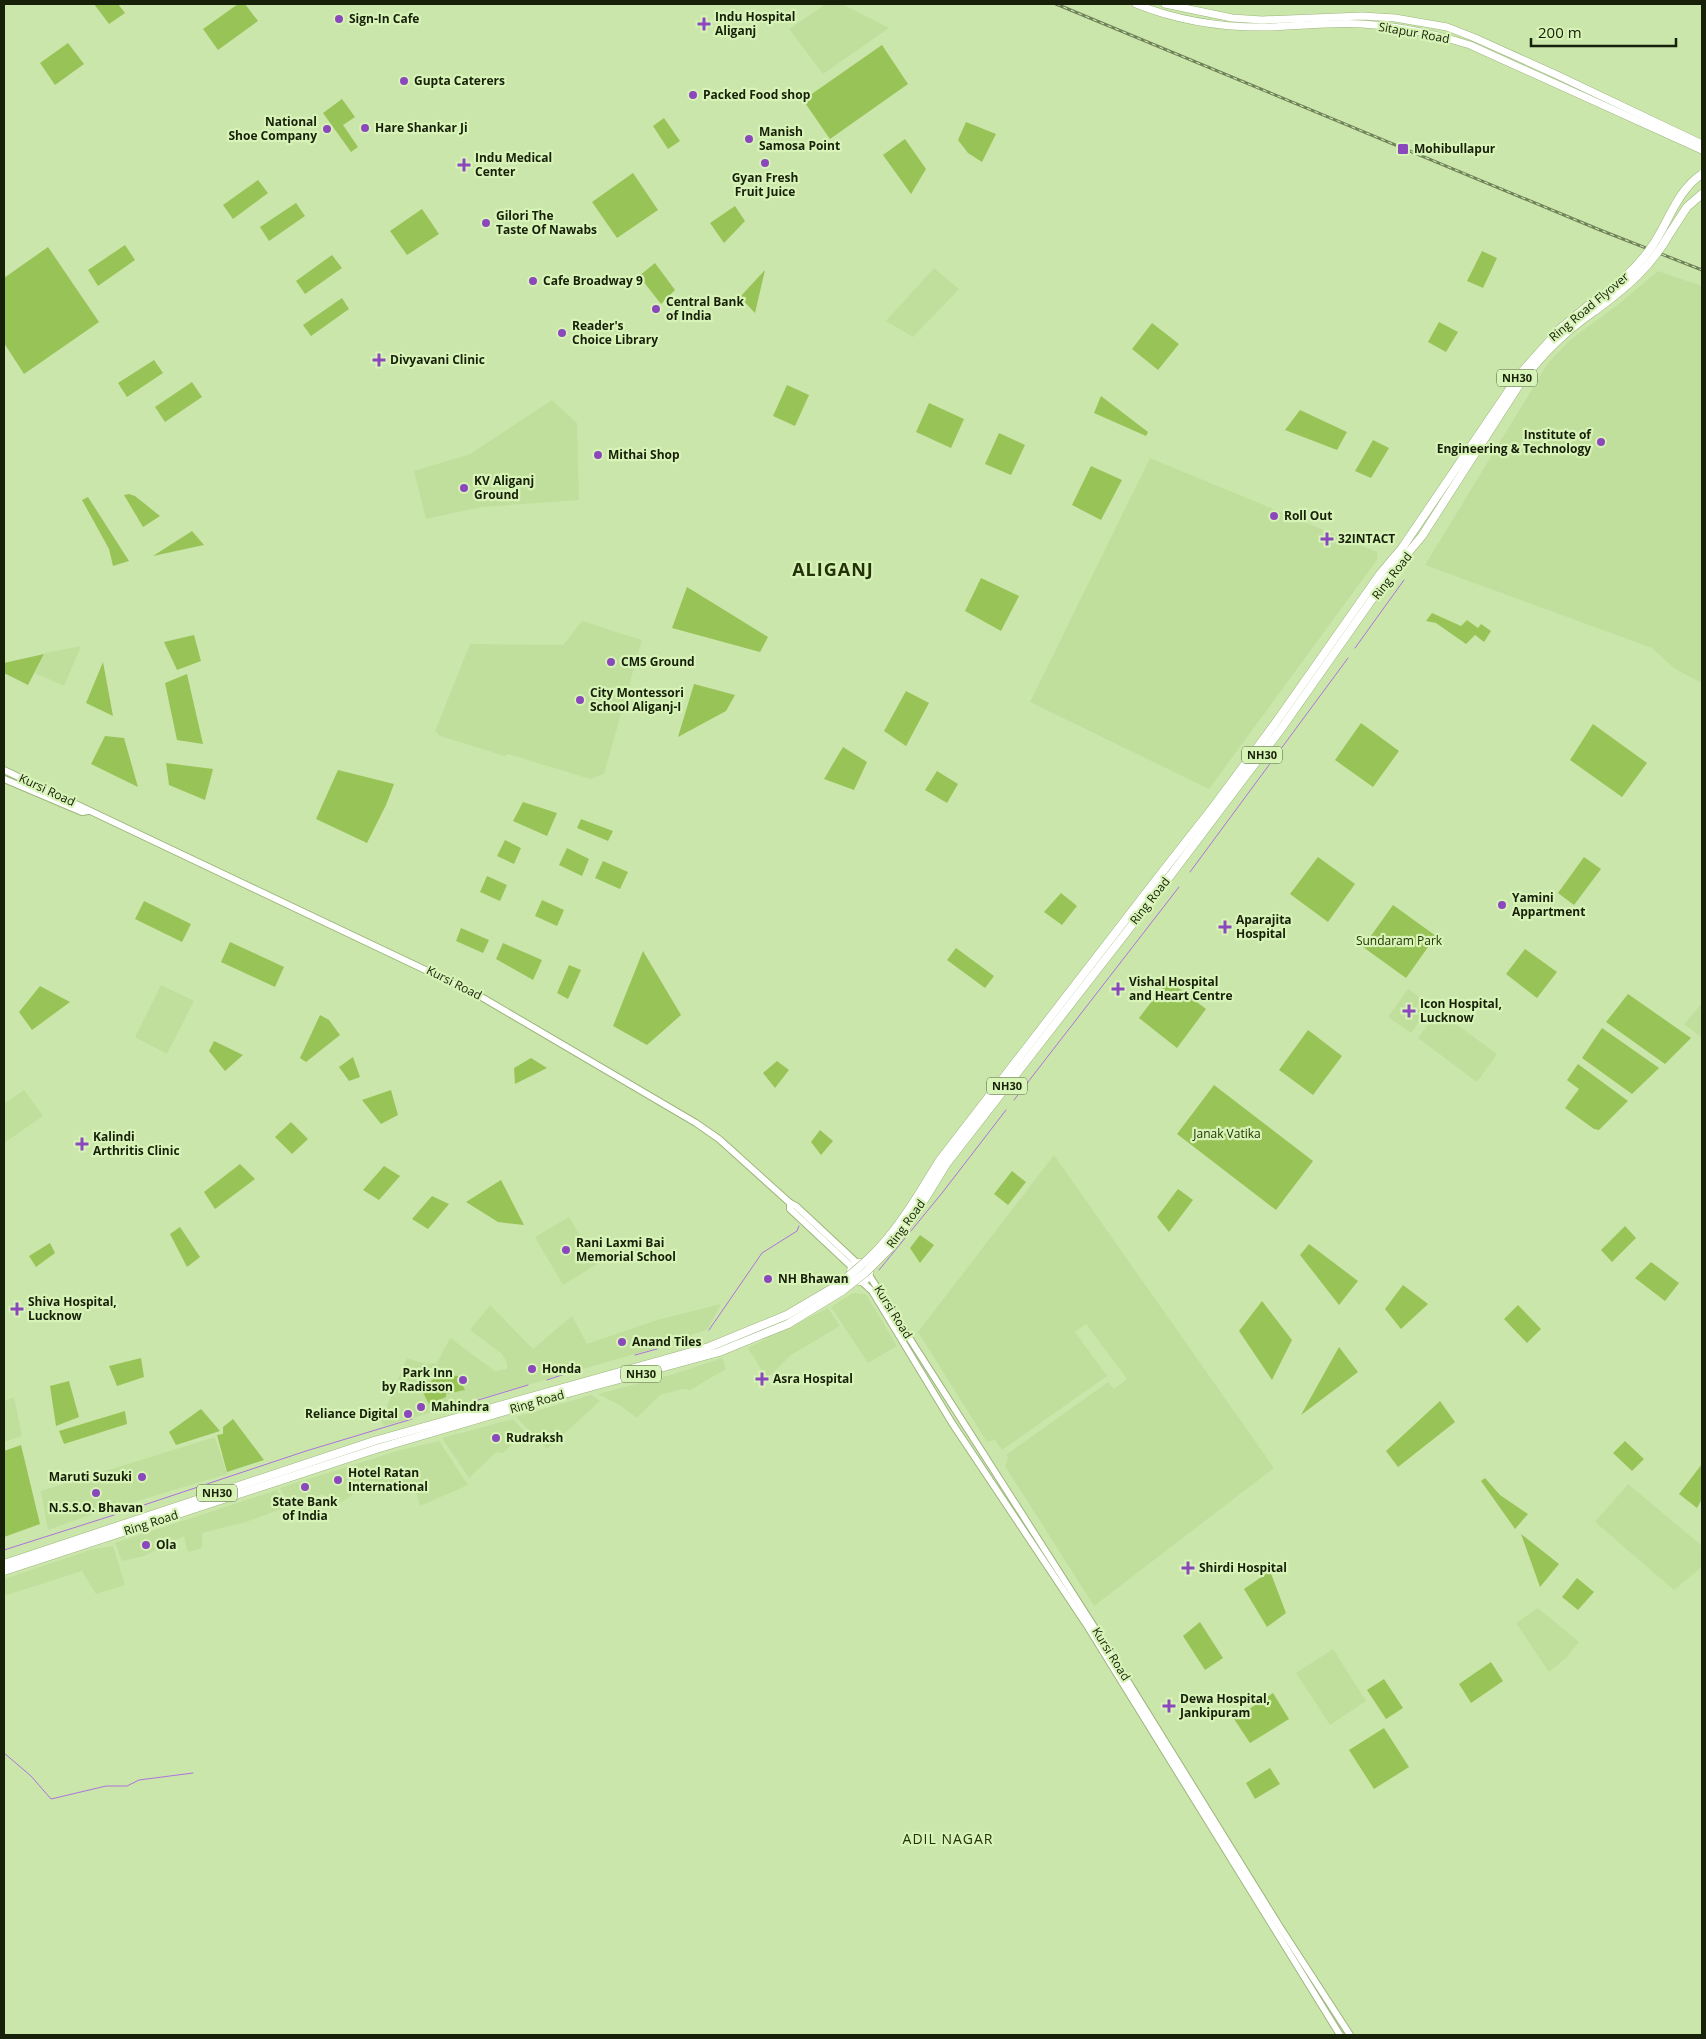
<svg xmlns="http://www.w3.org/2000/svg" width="1706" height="2039" font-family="'Open Sans',sans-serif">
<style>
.built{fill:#c1df9c}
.green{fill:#98c357}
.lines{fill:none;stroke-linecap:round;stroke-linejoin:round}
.stream{stroke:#ad73dd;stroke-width:1}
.secondary-casing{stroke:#9cb67c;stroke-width:8}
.primary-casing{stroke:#9cb67c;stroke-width:8}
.highway-casing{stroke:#9cb67c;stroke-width:9}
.secondary{stroke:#fff;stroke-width:6}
.primary{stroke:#fff;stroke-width:7}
.highway{stroke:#fff;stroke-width:8}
.rail-casing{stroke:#708259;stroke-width:3}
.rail{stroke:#d8f3b7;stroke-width:1;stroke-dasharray:4;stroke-linecap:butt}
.highway-bridge-casing{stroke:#9cb67c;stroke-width:9;stroke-linecap:butt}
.highway-bridge{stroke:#fff;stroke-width:8}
.poi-dot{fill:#8b48bc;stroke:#d8f3b7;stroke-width:2}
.labels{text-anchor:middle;stroke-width:4.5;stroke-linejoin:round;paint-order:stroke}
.shield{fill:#d8f3b7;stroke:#515f3d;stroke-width:1}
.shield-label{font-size:11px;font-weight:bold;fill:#172009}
.poi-label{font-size:12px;font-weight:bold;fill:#172009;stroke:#d8f3b7;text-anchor:start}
.street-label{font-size:12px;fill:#172009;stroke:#d8f3b7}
.park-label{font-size:12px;fill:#223401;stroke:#d8f3b7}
.neighbourhood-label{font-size:14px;letter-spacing:1px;fill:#233208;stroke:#d8f3b7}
.district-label{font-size:18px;font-weight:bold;letter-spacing:1px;fill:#233208;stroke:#d8f3b7}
</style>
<rect width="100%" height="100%" fill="#cbe6ab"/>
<g class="built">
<path d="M826 4H842L889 28 823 74 789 29Z"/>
<path d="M934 268 959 289 913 337 886 321Z"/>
<path d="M1658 271 1702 286V683L1675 669 1652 648 1425 565 1548 363 1570 340 1620 303Z"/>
<path d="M552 400 577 423 579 500 482 507 426 519 414 471 470 454Z"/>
<path d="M1150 458 1377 552V560L1209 789 1030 702Z"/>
<path d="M582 621 642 640 604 774 590 779 508 754 505 756 440 736 435 731 470 644 563 645Z"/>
<path d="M81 646 64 686 35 673 45 653Z"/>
<path d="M161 985 194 1001 167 1054 135 1037Z"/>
<path d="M1408 989 1431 1005 1411 1033 1388 1017Z"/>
<path d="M1702 1003V1038L1684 1024Z"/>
<path d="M1438 1011 1497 1054 1477 1082 1418 1038Z"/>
<path d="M24 1090 43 1116 4 1143V1104Z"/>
<path d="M1054 1155 1274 1468 1094 1606 1005 1466 1008 1457 1006 1455 1108 1382 1114 1389 1127 1379 1086 1324 1075 1332 1107 1376 1002 1450 995 1440 987 1442 918 1332Z"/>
<path d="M569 1217 597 1264 563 1285 535 1237Z"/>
<path d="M853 1293 866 1294 897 1346 868 1363 831 1307Z"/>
<path d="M721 1304 708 1329 656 1348 384 1426 381 1420 407 1358 426 1364 437 1363 450 1338 495 1371 507 1369V1363L502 1354 470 1330 490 1305 533 1349 572 1316 587 1344 657 1320Z"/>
<path d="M828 1308 840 1326 791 1355 767 1379 748 1348Z"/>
<path d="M722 1358 726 1369 690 1390 682 1389 660 1395 637 1418 621 1406 598 1394 674 1374Z"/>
<path d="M591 1395 600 1401 547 1449 516 1417Z"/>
<path d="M14 1397 22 1436 4 1442V1401Z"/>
<path d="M513 1419 525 1432 503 1453 496 1452 469 1478 442 1438Z"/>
<path d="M215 1437 227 1474 84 1517 48 1530 41 1491Z"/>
<path d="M439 1441 468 1485 420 1506 415 1489 361 1479 352 1496 341 1502 321 1494 295 1514 280 1488 397 1451Z"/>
<path d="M1628 1484 1702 1546V1567L1674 1590 1595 1522Z"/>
<path d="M277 1490 287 1507 246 1522 202 1533V1548L188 1552 184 1536 144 1556 122 1561 115 1543Z"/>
<path d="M113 1546 125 1585 96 1594 82 1571 4 1596V1579L93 1549Z"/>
<path d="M1538 1608 1579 1642 1567 1657 1549 1672 1516 1623Z"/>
<path d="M1333 1649 1366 1701 1330 1725 1296 1673Z"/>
</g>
<g class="green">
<path d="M94 4H118L125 13 109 24Z"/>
<path d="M238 4H245L258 21 218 50 203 29Z"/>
<path d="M68 43 84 64 55 85 40 63Z"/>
<path d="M882 45 908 84 830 139 803 100Z"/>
<path d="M342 99 355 117 343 125 358 147 351 152 323 113Z"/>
<path d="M664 118 680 141 668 149 653 126Z"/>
<path d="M966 122 996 134 982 162 968 153 958 140Z"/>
<path d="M905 139 926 169 911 194 883 155Z"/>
<path d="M633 173 658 210 617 238 592 202Z"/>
<path d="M258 180 268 193 233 219 223 205Z"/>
<path d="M296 203 305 216 269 241 260 227Z"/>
<path d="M735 206 745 221 724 243 710 223Z"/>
<path d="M422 209 439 234 407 255 390 231Z"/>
<path d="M125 245 135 260 98 286 88 270Z"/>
<path d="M48 247 99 322 24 374 4 343V278Z"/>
<path d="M1482 251 1497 258 1483 288 1467 281Z"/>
<path d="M332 255 342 268 305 294 296 281Z"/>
<path d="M655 263 675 290 661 304 639 276Z"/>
<path d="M765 270 755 313 740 297Z"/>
<path d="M342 298 349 309 311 336 303 325Z"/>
<path d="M1439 322 1458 332 1446 352 1428 342Z"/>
<path d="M1152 323 1179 344 1158 370 1132 349Z"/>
<path d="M154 360 163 373 127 397 118 383Z"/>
<path d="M192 382 202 397 165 422 155 407Z"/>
<path d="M787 385 809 395 795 426 773 416Z"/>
<path d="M1101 396 1148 432 1146 436 1094 413Z"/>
<path d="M929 403 964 419 951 448 916 432Z"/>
<path d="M1300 410 1347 432 1337 450 1285 430Z"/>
<path d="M999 433 1025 445 1011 475 985 464Z"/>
<path d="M1373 440 1389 448 1371 478 1355 471Z"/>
<path d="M1091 466 1122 480 1101 520 1072 505Z"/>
<path d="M129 494 135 496 160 516 143 527 124 495Z"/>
<path d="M88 497 129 561 113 566 109 549 82 500Z"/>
<path d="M192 531 204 545 153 556Z"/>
<path d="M981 578 1019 596 1001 631 965 611Z"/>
<path d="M687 587 768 637 760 652 672 628Z"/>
<path d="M1432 613 1461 626 1467 620 1478 628 1481 624 1491 631 1484 642 1475 635 1466 644 1436 623 1426 621Z"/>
<path d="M194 635 201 661 177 670 164 642Z"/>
<path d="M44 654 28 685 4 673V663Z"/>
<path d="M103 662 113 716 86 703Z"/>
<path d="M187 674 203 744 177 740 165 683Z"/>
<path d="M694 684 735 695 726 711 678 737Z"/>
<path d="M906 691 929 703 906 746 884 731Z"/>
<path d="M1361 723 1399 751 1373 787 1335 760Z"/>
<path d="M1593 724 1647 763 1622 797 1570 760Z"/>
<path d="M105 736 124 738 138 787 91 764Z"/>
<path d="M843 747 867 762 854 790 824 779Z"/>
<path d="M166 763 213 769 205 800 169 785Z"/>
<path d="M338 770 394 784 386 805 367 843 316 819Z"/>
<path d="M937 771 958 784 947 803 925 790Z"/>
<path d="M523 802 557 813 547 836 513 821Z"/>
<path d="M581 819 613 831 608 841 577 828Z"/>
<path d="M505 840 521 848 514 864 497 856Z"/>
<path d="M567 848 589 859 582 876 559 865Z"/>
<path d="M1318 857 1355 884 1328 922 1290 894Z"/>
<path d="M1584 857 1601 869 1574 905 1558 893Z"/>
<path d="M603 861 628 872 620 889 595 878Z"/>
<path d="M487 876 507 885 500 901 480 892Z"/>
<path d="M1061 893 1077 906 1062 925 1044 912Z"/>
<path d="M542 900 564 910 557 926 535 916Z"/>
<path d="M144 901 191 924 182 942 135 919Z"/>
<path d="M1393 905 1436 936 1406 978 1363 947Z"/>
<path d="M461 928 489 940 483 953 456 941Z"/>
<path d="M230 942 284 967 275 987 221 962Z"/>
<path d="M503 943 542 960 533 980 496 959Z"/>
<path d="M956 948 994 976 985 988 947 960Z"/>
<path d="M1525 949 1557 972 1537 998 1506 974Z"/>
<path d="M643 951 681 1015 647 1045 613 1026Z"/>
<path d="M569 965 581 970 568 999 557 993Z"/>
<path d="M1168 980 1206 1009 1177 1048 1139 1018Z"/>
<path d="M40 986 70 1002 32 1030 19 1012Z"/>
<path d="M1628 994 1691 1038 1665 1064 1606 1022Z"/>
<path d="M320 1015 329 1020 340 1035 306 1062 300 1058Z"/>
<path d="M1602 1028 1659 1068 1632 1094 1582 1058Z"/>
<path d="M1308 1030 1342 1056 1313 1095 1279 1070Z"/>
<path d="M214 1041 243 1055 225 1071 209 1051Z"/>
<path d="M353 1057 360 1077 349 1081 339 1067Z"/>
<path d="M531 1058 547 1068 515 1084 514 1068Z"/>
<path d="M777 1061 789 1070 775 1088 763 1073Z"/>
<path d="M1578 1064 1628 1101 1599 1130 1594 1129 1565 1108 1579 1089 1567 1080Z"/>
<path d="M1214 1085 1313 1161 1276 1210 1177 1134Z"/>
<path d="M391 1090 398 1115 381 1124 362 1100Z"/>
<path d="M291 1122 308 1139 292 1154 275 1137Z"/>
<path d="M820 1130 833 1141 821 1155 811 1142Z"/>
<path d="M240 1164 255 1179 215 1209 204 1192Z"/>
<path d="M384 1166 400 1176 379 1200 363 1190Z"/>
<path d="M1012 1171 1026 1182 1008 1205 994 1194Z"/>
<path d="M501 1180 524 1225 498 1222 466 1202Z"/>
<path d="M1178 1189 1193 1200 1169 1232 1157 1217Z"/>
<path d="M432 1196 449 1204 428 1229 412 1219Z"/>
<path d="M1625 1226 1636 1238 1612 1262 1601 1250Z"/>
<path d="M180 1227 200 1257 187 1267 170 1234Z"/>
<path d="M920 1235 934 1245 920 1263 910 1248Z"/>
<path d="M50 1243 55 1253 36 1267 29 1256Z"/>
<path d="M1309 1244 1358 1281 1339 1305 1300 1255Z"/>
<path d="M1651 1262 1679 1283 1665 1301 1635 1278Z"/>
<path d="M1403 1285 1428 1304 1401 1329 1385 1309Z"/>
<path d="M1262 1301 1292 1340 1272 1380 1239 1331Z"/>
<path d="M1518 1305 1541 1329 1527 1343 1504 1319Z"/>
<path d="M1339 1347 1358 1372 1301 1415Z"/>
<path d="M141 1358 144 1377 117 1386 109 1366Z"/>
<path d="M435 1374 458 1376 465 1390 446 1394V1397L429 1404 420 1387 423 1383C432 1383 433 1381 435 1374Z"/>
<path d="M69 1381 79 1417 56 1426 50 1386Z"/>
<path d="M1440 1401 1455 1422 1398 1467 1386 1451Z"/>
<path d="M201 1409 220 1431 176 1445 169 1432Z"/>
<path d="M125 1411 127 1424 64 1444 59 1431Z"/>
<path d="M233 1419 264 1460 227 1472 217 1435 223 1434V1427Z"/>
<path d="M1625 1441 1644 1459 1632 1471 1613 1453Z"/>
<path d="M21 1445 40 1524 4 1537V1451Z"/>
<path d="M1702 1464V1499L1697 1508 1679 1494Z"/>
<path d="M1485 1478 1500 1495 1528 1514 1515 1529 1481 1481Z"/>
<path d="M1521 1534 1559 1564 1540 1587Z"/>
<path d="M1270 1571 1286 1613 1267 1627 1244 1589Z"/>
<path d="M1577 1578 1594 1592 1578 1610 1562 1597Z"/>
<path d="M1200 1622 1223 1658 1205 1670 1183 1636Z"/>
<path d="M1491 1662 1503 1681 1471 1703 1459 1684Z"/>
<path d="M1384 1679 1403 1708 1386 1719 1367 1690Z"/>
<path d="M1273 1693 1289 1719 1250 1743 1234 1719Z"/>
<path d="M1384 1728 1409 1767 1374 1789 1349 1750Z"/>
<path d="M1270 1768 1280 1784 1255 1799 1246 1783Z"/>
</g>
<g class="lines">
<g class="stream">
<path d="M1355 648 1404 580"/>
<path d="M1190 872 1348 658"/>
<path d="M1014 1100 1179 887"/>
<path d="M879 1270 942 1193 1006 1110"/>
<path d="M709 1330 762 1253 797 1231 799 1226"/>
<path d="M635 1355 657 1349"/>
<path d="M547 1380 571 1372"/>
<path d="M475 1401 528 1385"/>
<path d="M138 1507 306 1451 412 1419"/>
<path d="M4 1550 114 1515"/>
<path d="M4 1753 31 1776 51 1799 106 1786H127L139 1780 193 1773"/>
</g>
<defs>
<g id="secondary">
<path d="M4 770 478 995 696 1123 719 1139 790 1203 796 1206 857 1263"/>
<path d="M4 779 82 812 88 811"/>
<path d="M790 1203V1209L852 1267"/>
<path d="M869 1275 1093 1625 1280 1927 1350 2035"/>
<path d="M861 1281 872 1291 952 1423 1086 1624 1340 2035"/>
</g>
<g id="primary">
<path d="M1136 4C1178 21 1225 28 1271 27 1301 26 1332 22 1362 24 1399 26 1435 34 1470 45L1702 150"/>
<path d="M1165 4 1232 18 1262 20 1362 16 1395 18 1447 27 1475 38 1557 75 1700 143"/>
</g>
<g id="highway">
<path d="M1670 233 1687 207 1702 194"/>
<path d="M1163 871 1214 806 1274 725 1380 574 1402 548 1520 374 1561 328 1590 304"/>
<path d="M1170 876 1281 729 1387 578 1422 536 1517 388C1539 357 1565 331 1596 310"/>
<circle cx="860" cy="1272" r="9"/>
<path d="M4 1564 374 1441 709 1347 787 1315 838 1285"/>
<path d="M4 1571 376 1449 546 1399 719 1352 788 1324 842 1291"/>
</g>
</defs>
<use href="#secondary" class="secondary-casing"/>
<use href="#primary" class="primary-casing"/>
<use href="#highway" class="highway-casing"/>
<use href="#secondary" class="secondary"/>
<use href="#primary" class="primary"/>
<use href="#highway" class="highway"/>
<defs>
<path id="rail" d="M1056 4 1600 230 1702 270"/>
</defs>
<use href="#rail" class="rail-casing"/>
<use href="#rail" class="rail"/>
<defs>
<g id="highway-bridge">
<path d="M1590 304C1613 288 1634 272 1650 249 1668 225 1676 191 1702 174"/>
<path d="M1596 310C1627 287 1651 267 1670 233"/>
<path d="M838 1285C857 1269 876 1254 891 1234 910 1211 924 1185 940 1160L1163 871"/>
<path d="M842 1291 866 1272 895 1243 915 1215 947 1163 1170 876"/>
</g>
</defs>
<use href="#highway-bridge" class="highway-bridge-casing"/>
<use href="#highway-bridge" class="highway-bridge"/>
</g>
<g class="poi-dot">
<circle cx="339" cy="19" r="5"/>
<path d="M701.5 16.5h5v5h5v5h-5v5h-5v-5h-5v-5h5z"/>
<circle cx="404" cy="81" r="5"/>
<circle cx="693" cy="95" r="5"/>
<circle cx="365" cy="128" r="5"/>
<circle cx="327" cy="129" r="5"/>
<circle cx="749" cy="139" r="5"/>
<rect x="1397" y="143" width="12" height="12" rx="2.5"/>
<circle cx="765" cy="163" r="5"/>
<path d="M461.5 157.5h5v5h5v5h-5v5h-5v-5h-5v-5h5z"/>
<circle cx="486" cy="223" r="5"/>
<circle cx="533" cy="281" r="5"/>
<circle cx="656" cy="309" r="5"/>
<circle cx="562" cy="333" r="5"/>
<path d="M376.5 352.5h5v5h5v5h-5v5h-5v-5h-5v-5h5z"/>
<circle cx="1601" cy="442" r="5"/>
<circle cx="598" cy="455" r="5"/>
<circle cx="464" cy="488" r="5"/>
<circle cx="1274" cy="516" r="5"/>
<path d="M1324.5 531.5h5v5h5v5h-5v5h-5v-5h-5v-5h5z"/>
<circle cx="611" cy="662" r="5"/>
<circle cx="580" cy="700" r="5"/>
<circle cx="1502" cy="905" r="5"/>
<path d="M1222.5 919.5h5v5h5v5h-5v5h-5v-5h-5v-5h5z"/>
<path d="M1115.5 981.5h5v5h5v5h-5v5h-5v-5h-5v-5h5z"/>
<path d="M1406.5 1003.5h5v5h5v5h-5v5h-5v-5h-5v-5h5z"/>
<path d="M79.5 1136.5h5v5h5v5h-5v5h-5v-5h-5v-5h5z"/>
<circle cx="566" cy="1250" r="5"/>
<circle cx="768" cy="1279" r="5"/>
<path d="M14.5 1301.5h5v5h5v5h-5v5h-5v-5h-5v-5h5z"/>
<circle cx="622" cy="1342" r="5"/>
<circle cx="532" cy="1369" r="5"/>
<path d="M759.5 1371.5h5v5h5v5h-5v5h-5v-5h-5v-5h5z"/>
<circle cx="463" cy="1380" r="5"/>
<circle cx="421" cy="1407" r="5"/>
<circle cx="408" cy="1414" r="5"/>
<circle cx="496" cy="1438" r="5"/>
<circle cx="142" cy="1477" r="5"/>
<circle cx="338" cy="1480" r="5"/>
<circle cx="305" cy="1487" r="5"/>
<circle cx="96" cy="1493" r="5"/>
<circle cx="146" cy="1545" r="5"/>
<path d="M1185.5 1560.5h5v5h5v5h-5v5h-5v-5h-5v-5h5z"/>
<path d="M1166.5 1698.5h5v5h5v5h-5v5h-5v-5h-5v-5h5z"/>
</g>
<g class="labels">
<g class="shield">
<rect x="1497" y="369.5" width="40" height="17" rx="4"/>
<rect x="1242" y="746.5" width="40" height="17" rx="4"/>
<rect x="987" y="1077.5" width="40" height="17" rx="4"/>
<rect x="621" y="1365.5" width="40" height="17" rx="4"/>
<rect x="197" y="1484.5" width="40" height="17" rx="4"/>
</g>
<g class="shield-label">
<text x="1517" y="382">NH30</text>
<text x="1262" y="759">NH30</text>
<text x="1007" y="1090">NH30</text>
<text x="641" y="1378">NH30</text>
<text x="217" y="1497">NH30</text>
</g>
<g class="poi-label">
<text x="715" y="21">Indu Hospital<tspan x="715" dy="14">Aliganj</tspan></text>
<text x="349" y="23">Sign-In Cafe</text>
<text x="414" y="85">Gupta Caterers</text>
<text x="703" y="99">Packed Food shop</text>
<text x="317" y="126" text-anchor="end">National<tspan x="317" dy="14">Shoe Company</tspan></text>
<text x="375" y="132">Hare Shankar Ji</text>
<text x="759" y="136">Manish<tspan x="759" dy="14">Samosa Point</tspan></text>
<text x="1414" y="153">Mohibullapur</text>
<text x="475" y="162">Indu Medical<tspan x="475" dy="14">Center</tspan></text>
<text x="765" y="182" text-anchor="middle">Gyan Fresh<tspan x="765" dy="14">Fruit Juice</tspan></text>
<text x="496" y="220">Gilori The<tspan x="496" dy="14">Taste Of Nawabs</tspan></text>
<text x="543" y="285">Cafe Broadway 9</text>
<text x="666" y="306">Central Bank<tspan x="666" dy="14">of India</tspan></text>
<text x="572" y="330">Reader's<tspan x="572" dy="14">Choice Library</tspan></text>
<text x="390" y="364">Divyavani Clinic</text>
<text x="1591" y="439" text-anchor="end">Institute of<tspan x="1591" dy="14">Engineering &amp; Technology</tspan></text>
<text x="608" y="459">Mithai Shop</text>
<text x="474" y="485">KV Aliganj<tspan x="474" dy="14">Ground</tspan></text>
<text x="1284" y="520">Roll Out</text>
<text x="1338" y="543">32INTACT</text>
<text x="621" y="666">CMS Ground</text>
<text x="590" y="697">City Montessori<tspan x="590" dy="14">School Aliganj-I</tspan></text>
<text x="1512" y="902">Yamini<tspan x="1512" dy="14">Appartment</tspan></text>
<text x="1236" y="924">Aparajita<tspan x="1236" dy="14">Hospital</tspan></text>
<text x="1129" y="986">Vishal Hospital<tspan x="1129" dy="14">and Heart Centre</tspan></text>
<text x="1420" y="1008">Icon Hospital,<tspan x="1420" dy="14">Lucknow</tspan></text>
<text x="93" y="1141">Kalindi<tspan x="93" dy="14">Arthritis Clinic</tspan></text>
<text x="576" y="1247">Rani Laxmi Bai<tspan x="576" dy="14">Memorial School</tspan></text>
<text x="778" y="1283">NH Bhawan</text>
<text x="28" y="1306">Shiva Hospital,<tspan x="28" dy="14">Lucknow</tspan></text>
<text x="632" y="1346">Anand Tiles</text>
<text x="542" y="1373">Honda</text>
<text x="453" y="1377" text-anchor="end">Park Inn<tspan x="453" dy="14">by Radisson</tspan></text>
<text x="773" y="1383">Asra Hospital</text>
<text x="431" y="1411">Mahindra</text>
<text x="398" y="1418" text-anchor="end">Reliance Digital</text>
<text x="506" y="1442">Rudraksh</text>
<text x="348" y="1477">Hotel Ratan<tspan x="348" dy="14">International</tspan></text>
<text x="132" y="1481" text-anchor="end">Maruti Suzuki</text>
<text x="305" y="1506" text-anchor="middle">State Bank<tspan x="305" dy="14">of India</tspan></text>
<text x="96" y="1512" text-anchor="middle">N.S.S.O. Bhavan</text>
<text x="156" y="1549">Ola</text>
<text x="1199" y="1572">Shirdi Hospital</text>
<text x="1180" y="1703">Dewa Hospital,<tspan x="1180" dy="14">Jankipuram</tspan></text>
</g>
<g class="street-label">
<text transform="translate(1414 33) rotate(10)" y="4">Sitapur Road</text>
<text transform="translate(1589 307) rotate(-40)" y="4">Ring Road Flyover</text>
<text transform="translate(1392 576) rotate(-52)" y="4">Ring Road</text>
<text transform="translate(47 790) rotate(25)" y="4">Kursi Road</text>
<text transform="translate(1150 901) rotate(-52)" y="4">Ring Road</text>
<text transform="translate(454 983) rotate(27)" y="4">Kursi Road</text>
<text transform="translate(906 1224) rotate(-54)" y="4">Ring Road</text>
<text transform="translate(893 1312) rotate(58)" y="4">Kursi Road</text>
<text transform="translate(537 1402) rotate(-16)" y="4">Ring Road</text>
<text transform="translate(151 1523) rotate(-18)" y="4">Ring Road</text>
<text transform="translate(1111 1654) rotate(58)" y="4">Kursi Road</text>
</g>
<g class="park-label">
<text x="1399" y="945">Sundaram Park</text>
<text x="1227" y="1138">Janak Vatika</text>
</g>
<g class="neighbourhood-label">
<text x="948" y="1844">ADIL NAGAR</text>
</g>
<g class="district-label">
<text x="833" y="576">ALIGANJ</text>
</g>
</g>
<rect width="1706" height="2039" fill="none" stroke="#172009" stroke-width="10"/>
<path d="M1531 38v8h145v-8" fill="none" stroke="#172009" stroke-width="2.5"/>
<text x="1538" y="38" font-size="15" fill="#172009" stroke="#d8f3b7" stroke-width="4" paint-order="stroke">200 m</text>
</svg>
